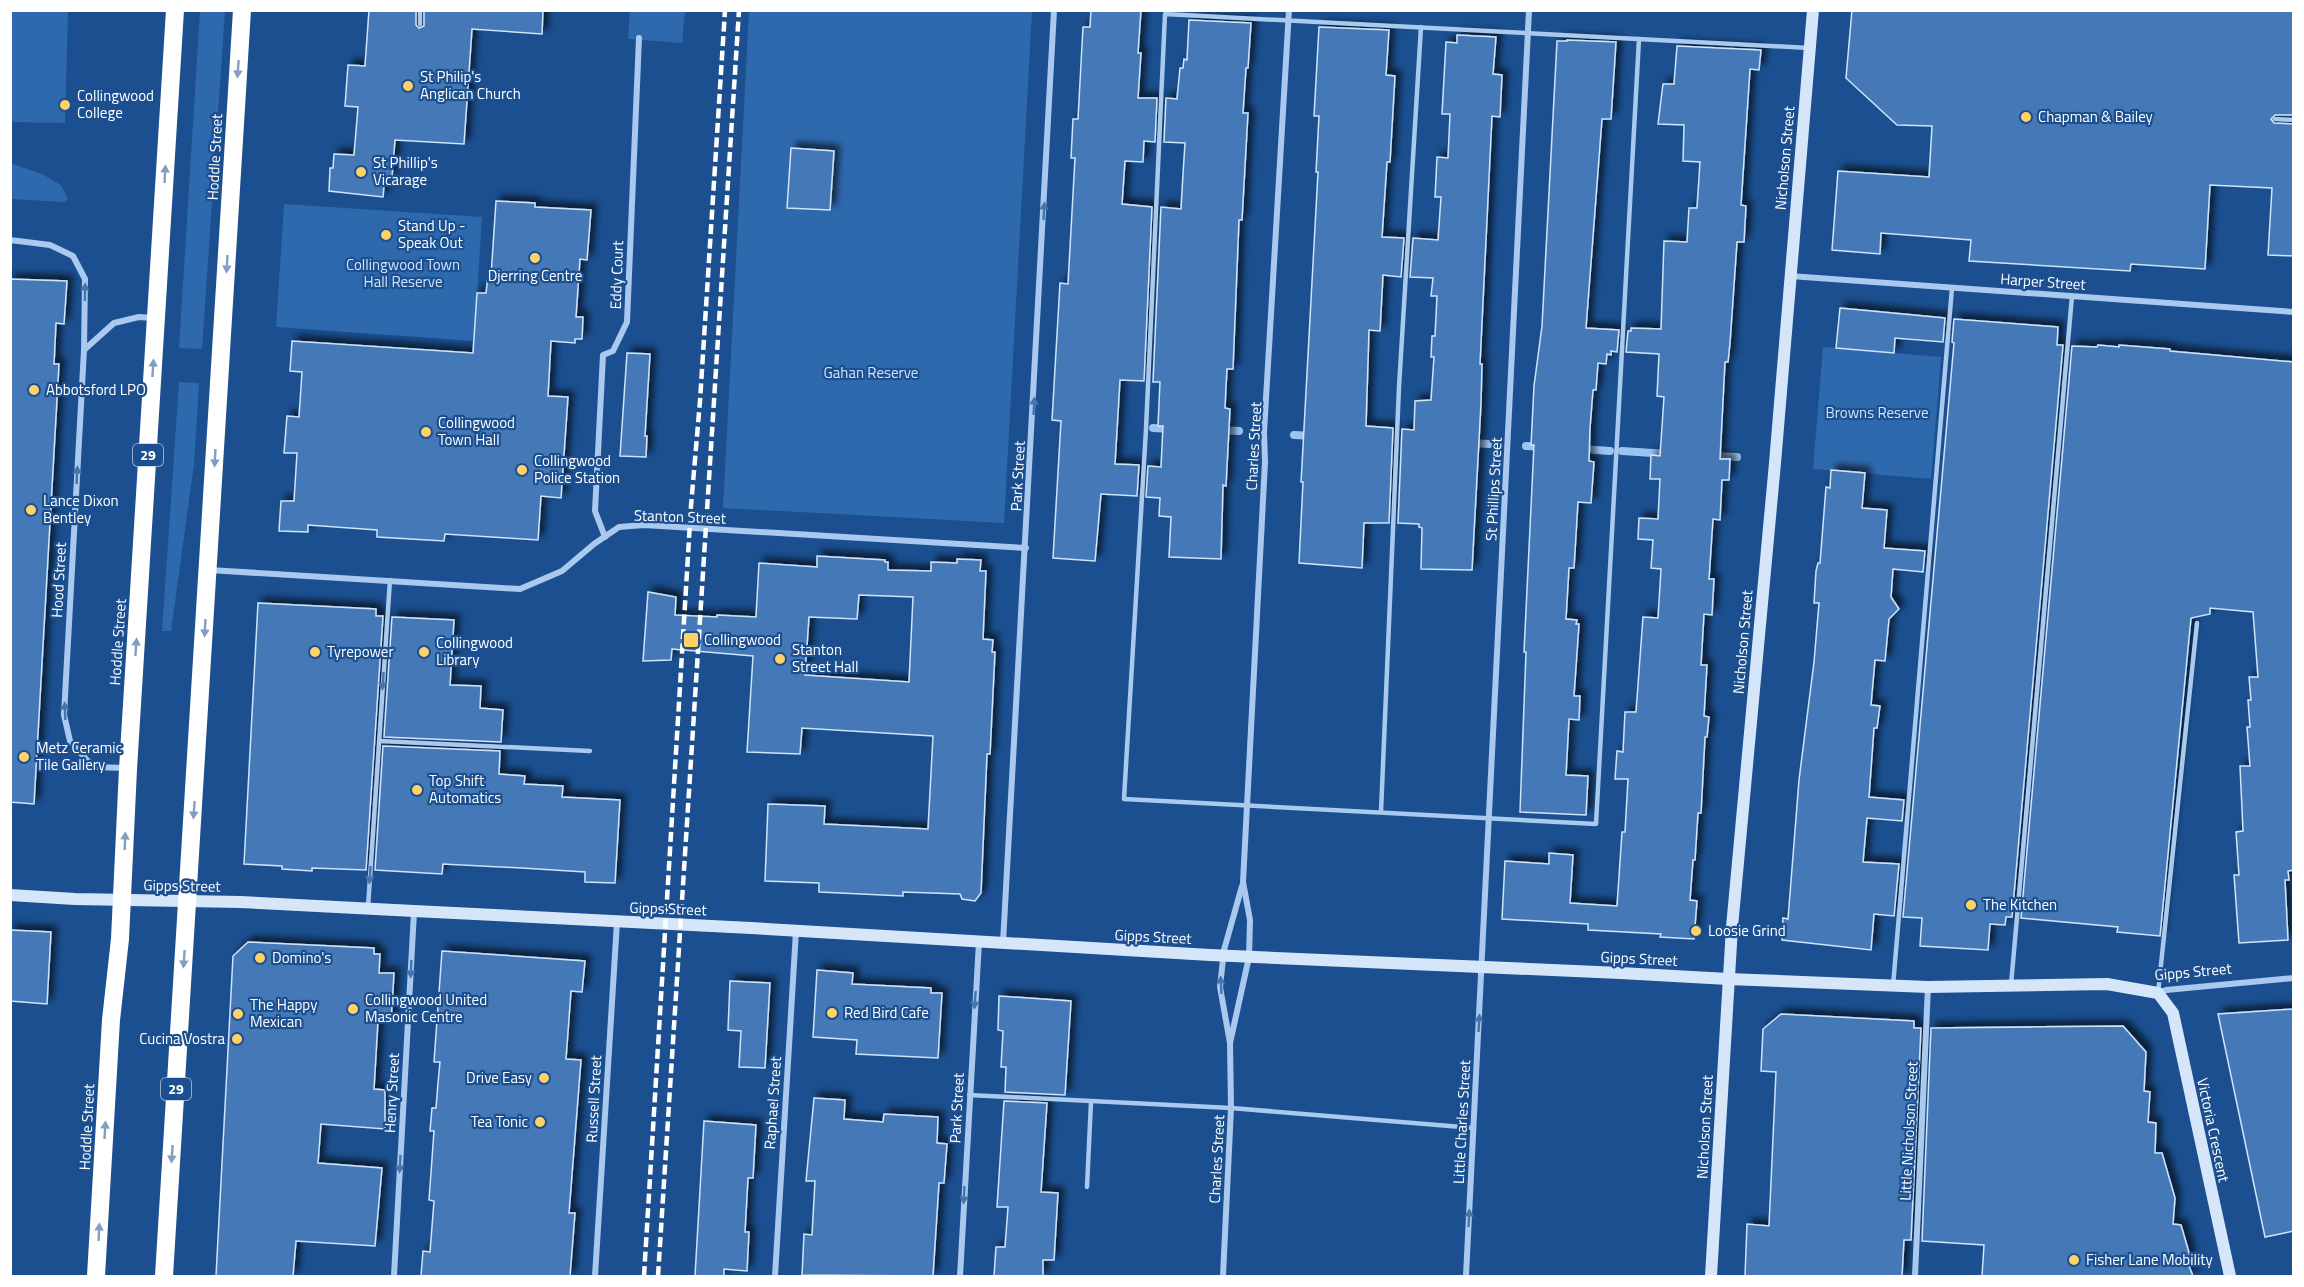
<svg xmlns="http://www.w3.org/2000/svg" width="2304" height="1287" font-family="'Titillium Web',sans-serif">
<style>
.green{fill:#2e69ad}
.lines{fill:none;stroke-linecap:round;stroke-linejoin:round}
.stream{stroke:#9cc4f0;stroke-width:8}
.building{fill:#4478b7;stroke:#cfe3fa;stroke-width:1.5;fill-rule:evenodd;filter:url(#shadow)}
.lane{stroke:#a9c9ee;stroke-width:4.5}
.street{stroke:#a9c9ee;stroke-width:6}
.secondary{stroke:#d6e6fa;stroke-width:12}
.highway{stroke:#fff;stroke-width:18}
.rail{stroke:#fff;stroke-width:4.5;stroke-dasharray:10 4.5;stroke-linecap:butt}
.oneway{fill:#829ec1}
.oneway2{fill:#4674ac}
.poi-dot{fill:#ffd166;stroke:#1b4f8f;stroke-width:2}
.labels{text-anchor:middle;stroke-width:4.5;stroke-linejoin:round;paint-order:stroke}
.shield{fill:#1b4f8f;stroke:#bbcadd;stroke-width:1.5}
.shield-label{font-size:14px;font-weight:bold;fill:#fff}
.poi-label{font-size:15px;fill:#fff;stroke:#1b4f8f;text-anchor:start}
.street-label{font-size:15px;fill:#fff;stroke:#1b4f8f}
.park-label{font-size:15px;fill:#cfe3fa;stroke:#1b4f8f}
</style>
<defs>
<filter id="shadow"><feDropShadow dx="5.5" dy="-5.5" stdDeviation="3" flood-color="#0009"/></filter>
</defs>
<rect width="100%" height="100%" fill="#1b4f8f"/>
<g class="green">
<path d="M10 11H68L65 123 11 122Z"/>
<path d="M200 11H225L202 349 179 348Z"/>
<path d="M630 11H685L682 43 628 39Z"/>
<path d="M749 11H1032L1004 523 723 508Z"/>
<path d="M10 163 42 174 61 185 68 199 65 202 11 199Z"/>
<path d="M284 204 482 217 474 341 276 327Z"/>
<path d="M1823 347 1941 357 1931 479 1813 469Z"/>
<path d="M179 382 199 383 194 464 171 631H162Z"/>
</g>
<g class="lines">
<g class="stream">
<path d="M1153 428 1173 429"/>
<path d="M1221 430 1239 431"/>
<path d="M1294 435 1314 436"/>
<path d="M1471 443 1489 444"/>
<path d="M1526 446 1542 447"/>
<path d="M1581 449 1610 451"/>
<path d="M1622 451 1668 454"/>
<path d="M1710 456 1737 457"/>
</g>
</g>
<g class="building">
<path d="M369 10H416V25L419 28 424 26V10H543L542 34 472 29 464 144 395 140 392 177 385 176 383 197 329 191 330 168H333L334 154 354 155 358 107 345 106 348 65 365 66Z"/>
<path d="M1091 10H1141L1138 53H1141L1138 98H1157L1155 142 1144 141 1143 162 1125 161 1122 204 1152 207 1144 381 1120 380 1115 464 1139 465 1137 496 1101 494 1095 561 1053 558 1061 421 1052 420 1060 283 1068 284 1075 158H1071L1073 119H1078L1083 27H1090Z"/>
<path d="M1852 10H2294V115H2275L2271 119 2274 123 2294 124V256L2268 255 2272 188 2210 185 2205 269 2131 264 2130 271 1969 261 1971 240 1881 233 1880 254 1832 250 1838 171 1929 177 1932 126 1897 125 1846 78Z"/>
<path d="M1189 20 1251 23 1248 68H1246L1243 113H1248L1242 220H1239L1233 369H1227L1226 387 1225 408 1230 409 1226 486 1223 485 1221 559 1169 557 1171 517 1159 516 1160 498 1146 497 1148 466 1161 467 1163 426H1158L1160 382H1153L1161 207 1181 209 1183 174 1185 143 1164 142 1166 98 1177 99 1180 68H1183L1184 59 1187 60Z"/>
<path d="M1319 27 1389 30 1386 75 1395 76 1390 162H1387L1382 237 1404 238 1401 277 1383 275 1380 331 1369 330 1366 426 1393 428 1389 523H1364L1362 568 1299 563 1303 482H1301L1302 465 1318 172H1316L1319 116H1314Z"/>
<path d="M1457 35 1496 37 1493 74 1502 75 1500 117 1492 116 1480 364H1482L1481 403 1472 570 1421 569 1422 528 1419 527V524L1398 523 1402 429 1414 430 1415 401 1431 400 1434 357H1431L1432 336H1435L1437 296H1431L1433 278 1410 277 1413 238 1438 240 1441 197H1435L1437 157 1448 158 1450 114H1442L1446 42 1457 43Z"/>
<path d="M1567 40 1616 42 1611 119H1602L1586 328 1619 330 1617 352 1611 351V355L1607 354 1606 364 1598 363 1596 390H1593L1590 428 1589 461 1594 462 1591 503 1578 502 1574 568H1569L1566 619 1577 620 1576 624H1579L1574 696H1580L1579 720 1569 719 1566 775 1588 776 1586 815 1520 812 1526 652H1524L1534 445H1531L1534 386 1542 326 1557 41H1567Z"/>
<path d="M1677 46 1761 50 1759 70 1750 69 1741 205 1746 206 1744 242H1737L1730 343 1728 362H1725L1720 459H1730L1729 480H1722L1720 520 1713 519 1709 579H1714L1712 615 1704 614 1701 665H1707L1704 716 1709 717 1707 737H1705L1701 813H1698L1695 860H1693L1690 900 1697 901 1694 939 1660 937 1661 934 1588 930V924L1502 919 1505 861 1549 864V853L1573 855 1570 903 1617 906 1622 832H1625L1628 779H1615L1617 751 1623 752 1625 712H1636L1643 617 1658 618 1661 569 1651 568 1653 540 1638 539 1639 518 1658 519 1660 479H1650L1651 455 1660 456 1664 397 1657 396 1659 354 1626 352 1628 331H1631V328L1661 329 1664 241 1687 242 1689 208H1697L1700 162 1683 161 1684 125 1658 124 1663 84H1674Z"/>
<path d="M791 148 834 151 830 210 787 208Z"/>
<path d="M496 201 535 203V207L591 210 587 260 580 259 576 317H583L582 339H575V343L551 341 548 396 568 397 561 498 541 496 538 540 445 534 444 541 377 537V530L308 525V532L279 531 281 501H294L297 453H284L287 416 299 417 302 372 290 371 292 341 473 353 477 293H486L488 276H491Z"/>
<path d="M10 279 67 281 64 324 56 323 54 364H59L34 804 10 802Z"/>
<path d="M1840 308 1945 318 1943 342 1895 338 1894 353 1836 348Z"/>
<path d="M1954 319 2058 327 2057 345H2063L2012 917H2006L2005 925 1990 924 1988 950 1920 946 1922 918 1903 917 1954 343 1952 342Z"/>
<path d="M2098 345 2119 347V345L2170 349V351L2294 362V870L2288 871 2289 880H2285L2288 940 2239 943 2234 875H2239L2236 832 2243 831 2240 766H2250L2247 727H2250L2248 700H2251L2249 677H2258L2253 612 2210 608V614L2191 618 2160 936 2117 932 2118 927 2021 918 2072 346 2097 347Z"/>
<path d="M627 353 650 354 645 436H647L646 457 620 456Z"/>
<path d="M1831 470 1865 473 1862 508 1887 510 1884 548 1925 551 1923 572 1893 569 1891 597 1899 609 1889 619 1885 661 1875 660 1871 705 1880 706 1877 728H1874L1869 797 1904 800 1902 821 1867 818 1863 862 1899 864 1894 916 1874 914 1871 950 1782 940 1783 918 1788 919 1799 780 1814 662 1819 603H1814L1816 571 1818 563H1820L1826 487 1830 488Z"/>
<path d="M817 556 885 560V562H888V570L931 571V562L957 563V559L981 560 980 571H986L983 639 993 640 992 652H995L990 754H987L981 893 975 901 962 899 960 894 903 892V896L819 892V883L765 881 768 804 825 806 824 824 928 829 933 736 802 728 800 754 747 752 753 656 672 649 671 660 643 661 648 592 676 597 675 615 717 617V615L756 617 759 563 817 567ZM859 595 913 597 909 682 805 675 809 617 857 619Z"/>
<path d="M258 603 376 609V616H383L366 870 312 868V871L282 869V866L244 864Z"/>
<path d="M392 617 454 620 450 685 481 686 480 708 503 710 501 742 384 737Z"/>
<path d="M383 746 500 751 499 774 525 776 524 784 563 786 562 797 620 800 615 883 585 882V872L522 868 443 864 442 874 375 870Z"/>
<path d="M10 930 51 932 47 1004 10 1001Z"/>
<path d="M248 942 374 948V954H380L379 973H394L391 1022 378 1021 374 1089 385 1090V1129L321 1124 318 1163 382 1168 375 1246 296 1241 293 1276H216L233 956Z"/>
<path d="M442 951 585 961 582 992 571 991 566 1059 581 1060 569 1213H575L570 1276H421L423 1251 430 1252 434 1201 429 1200 434 1131H430L432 1108H436L438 1083 440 1062H434Z"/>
<path d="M817 970 853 973 852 984 931 988V993H942L938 1058 856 1054 857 1040 813 1037Z"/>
<path d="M730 981 770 983 765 1068 739 1067 741 1031 728 1030Z"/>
<path d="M999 996 1071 1001 1065 1095 1005 1092 1006 1067H1001L1003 1031 998 1030Z"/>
<path d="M2294 1009V1231L2265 1237 2218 1014Z"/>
<path d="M1781 1014 1914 1021V1028H1921L1911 1240H1904L1902 1276H1745L1747 1224 1769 1226 1776 1072 1761 1071 1763 1029Z"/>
<path d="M2123 1026 2146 1052 2144 1091 2150 1092 2148 1122 2156 1123 2155 1153H2162L2175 1198 2173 1224 2181 1225 2190 1256H2185L2193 1276H1982L1984 1245 1922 1241 1931 1028Z"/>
<path d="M814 1098 845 1100 844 1119 883 1122 884 1114 938 1117 937 1143 947 1144 944 1183H939L933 1276 802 1275 804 1234 812 1235 815 1181H806Z"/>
<path d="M1004 1101 1047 1103 1041 1192 1058 1193 1054 1260H1043V1276H994L996 1247H1005L1008 1207H997Z"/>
<path d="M704 1121 756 1125 753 1178H748L745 1232H749L747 1271 724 1269V1276H695Z"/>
</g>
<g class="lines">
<g class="lane">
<path d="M420 24V10"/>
<path d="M1639 39 1596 824 1124 799 1146 429 1165 14 1809 48"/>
<path d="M2275 119 2294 120"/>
<path d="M380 741 590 751"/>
<path d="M1381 812 1399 387 1421 27"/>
<path d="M368 907 390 580"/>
<path d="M2011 985 2072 296"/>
<path d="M1893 986 1952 288"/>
<path d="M2158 993 2197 623"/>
<path d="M969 1095 1231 1108 1474 1128"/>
<path d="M1087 1187 1091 1102"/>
</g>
<g class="street">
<path d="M10 240 50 245 73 256 85 279 84 350 64 715 70 741 93 767 127 768"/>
<path d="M1790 276 2294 312"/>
<path d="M84 350 114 323 139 317 153 318"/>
<path d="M605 537 595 511 603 355 613 351 627 322 639 38"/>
<path d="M209 570 520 589 562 571 594 544 619 527 644 525 1026 548"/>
<path d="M1003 943 1054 10"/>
<path d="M2158 993 2166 990 2294 978"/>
<path d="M1230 1043 1249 957 1250 920 1243 882 1265 462 1264 432 1289 10"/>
<path d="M394 1276 414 912"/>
<path d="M595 1276 617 922"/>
<path d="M775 1276 796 931"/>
<path d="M960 1276 979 942"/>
<path d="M1223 1276 1231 1108 1230 1043 1220 987 1224 950 1242 886"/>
<path d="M1466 1276 1529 10"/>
<path d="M1915 1276 1928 987"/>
</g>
<g class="secondary">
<path d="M10 895 75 899 240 902 414 911 751 928 1210 955 1620 973 1728 979 1928 987 2107 984 2158 993 2173 1013 2230 1276"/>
<path d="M1711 1276 1732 927 1775 463 1813 10"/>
</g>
<g class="highway">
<path d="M96 1276 111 1020 120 939 128 769 175 10"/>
<path d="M164 1276 242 10"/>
</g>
<g class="rail">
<path d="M644 1276 691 506 700 401 725 10"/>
<path d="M658 1276 739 10"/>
</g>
</g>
<defs><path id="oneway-solid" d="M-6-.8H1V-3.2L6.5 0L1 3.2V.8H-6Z" transform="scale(1.5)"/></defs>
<g class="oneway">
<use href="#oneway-solid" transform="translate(238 69) rotate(94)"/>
<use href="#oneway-solid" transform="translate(165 174) rotate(-87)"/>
<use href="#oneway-solid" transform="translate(227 264) rotate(93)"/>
<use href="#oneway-solid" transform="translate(153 368) rotate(-86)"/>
<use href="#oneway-solid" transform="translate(215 458) rotate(93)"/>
<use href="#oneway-solid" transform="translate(205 628) rotate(93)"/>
<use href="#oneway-solid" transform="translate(136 647) rotate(-86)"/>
<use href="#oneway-solid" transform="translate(194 810) rotate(94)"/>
<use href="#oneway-solid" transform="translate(125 841) rotate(-88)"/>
<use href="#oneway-solid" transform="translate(184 959) rotate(94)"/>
<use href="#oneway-solid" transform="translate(105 1130) rotate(-87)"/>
<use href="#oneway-solid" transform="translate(172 1154) rotate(94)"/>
<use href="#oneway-solid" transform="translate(99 1232) rotate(-87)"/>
</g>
<g class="oneway2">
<use href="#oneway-solid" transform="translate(1044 211) rotate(-87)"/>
<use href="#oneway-solid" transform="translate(85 292) rotate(-89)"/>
<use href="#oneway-solid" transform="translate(1034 406) rotate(-87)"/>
<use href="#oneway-solid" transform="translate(77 475) rotate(-87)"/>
<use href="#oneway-solid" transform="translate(383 681) rotate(94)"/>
<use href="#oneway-solid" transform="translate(65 711) rotate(-92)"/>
<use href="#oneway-solid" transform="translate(370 875) rotate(94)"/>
<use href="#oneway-solid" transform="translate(411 969) rotate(93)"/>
<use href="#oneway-solid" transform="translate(1221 985) rotate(-93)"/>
<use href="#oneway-solid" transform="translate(975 1000) rotate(94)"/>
<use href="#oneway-solid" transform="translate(1479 1023) rotate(-87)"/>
<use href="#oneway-solid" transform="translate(400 1164) rotate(93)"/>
<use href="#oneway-solid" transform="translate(964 1195) rotate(93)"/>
<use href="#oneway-solid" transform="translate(1469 1218) rotate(-87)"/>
</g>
<g class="poi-dot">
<circle cx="408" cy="86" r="6"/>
<circle cx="65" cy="105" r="6"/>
<circle cx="2026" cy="117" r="6"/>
<circle cx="361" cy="172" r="6"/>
<circle cx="386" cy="235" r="6"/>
<circle cx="535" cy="258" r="6"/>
<circle cx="34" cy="390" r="6"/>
<circle cx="426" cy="432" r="6"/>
<circle cx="522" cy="470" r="6"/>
<circle cx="31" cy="510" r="6"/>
<rect x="683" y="632" width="16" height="16" rx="3"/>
<circle cx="315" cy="652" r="6"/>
<circle cx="424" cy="652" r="6"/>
<circle cx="780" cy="659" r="6"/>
<circle cx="24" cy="757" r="6"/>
<circle cx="417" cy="790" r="6"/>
<circle cx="1971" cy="905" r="6"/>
<circle cx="1696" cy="931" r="6"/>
<circle cx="260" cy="958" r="6"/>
<circle cx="353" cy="1009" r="6"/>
<circle cx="832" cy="1013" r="6"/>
<circle cx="238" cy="1014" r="6"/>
<circle cx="237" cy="1039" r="6"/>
<circle cx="544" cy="1078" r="6"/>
<circle cx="540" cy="1122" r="6"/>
<circle cx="2074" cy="1260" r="6"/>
</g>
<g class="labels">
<g class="shield">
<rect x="133" y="444" width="30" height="22" rx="4.5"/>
<rect x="161" y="1078" width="30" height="22" rx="4.5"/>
</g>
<g class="shield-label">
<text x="148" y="460">29</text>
<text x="176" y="1094">29</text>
</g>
<g class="poi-label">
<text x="420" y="82">St Philip's<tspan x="420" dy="17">Anglican Church</tspan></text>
<text x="77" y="101">Collingwood<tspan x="77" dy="17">College</tspan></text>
<text x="2038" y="122">Chapman &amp; Bailey</text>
<text x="373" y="168">St Phillip's<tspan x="373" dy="17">Vicarage</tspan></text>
<text x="398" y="231">Stand Up -<tspan x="398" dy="17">Speak Out</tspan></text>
<text x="535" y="281" text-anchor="middle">Djerring Centre</text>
<text x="46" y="395">Abbotsford LPO</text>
<text x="438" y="428">Collingwood<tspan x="438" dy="17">Town Hall</tspan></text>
<text x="534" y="466">Collingwood<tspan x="534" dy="17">Police Station</tspan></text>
<text x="43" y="506">Lance Dixon<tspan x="43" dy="17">Bentley</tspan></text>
<text x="704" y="645">Collingwood</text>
<text x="436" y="648">Collingwood<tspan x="436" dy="17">Library</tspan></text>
<text x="792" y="655">Stanton<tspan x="792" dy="17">Street Hall</tspan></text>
<text x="327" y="657">Tyrepower</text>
<text x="36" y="753">Metz Ceramic<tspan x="36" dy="17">Tile Gallery</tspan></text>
<text x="429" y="786">Top Shift<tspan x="429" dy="17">Automatics</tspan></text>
<text x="1983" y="910">The Kitchen</text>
<text x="1708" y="936">Loosie Grind</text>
<text x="272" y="963">Domino's</text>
<text x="365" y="1005">Collingwood United<tspan x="365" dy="17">Masonic Centre</tspan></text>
<text x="250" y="1010">The Happy<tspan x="250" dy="17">Mexican</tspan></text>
<text x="844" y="1018">Red Bird Cafe</text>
<text x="225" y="1044" text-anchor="end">Cucina Vostra</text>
<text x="532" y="1083" text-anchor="end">Drive Easy</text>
<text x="528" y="1127" text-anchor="end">Tea Tonic</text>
<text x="2086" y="1265">Fisher Lane Mobility</text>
</g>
<g class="street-label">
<text transform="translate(215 157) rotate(-87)" y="5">Hoddle Street</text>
<text transform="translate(1785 158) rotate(-85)" y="5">Nicholson Street</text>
<text transform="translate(617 275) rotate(-88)" y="5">Eddy Court</text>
<text transform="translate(2043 282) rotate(4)" y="5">Harper Street</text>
<text transform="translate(1254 446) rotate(-87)" y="5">Charles Street</text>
<text transform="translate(1018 476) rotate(-87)" y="5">Park Street</text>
<text transform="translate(1494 489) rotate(-87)" y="5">St Phillips Street</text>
<text transform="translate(680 517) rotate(2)" y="5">Stanton Street</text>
<text transform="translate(59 580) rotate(-87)" y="5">Hood Street</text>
<text transform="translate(118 642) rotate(-86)" y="5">Hoddle Street</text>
<text transform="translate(1743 642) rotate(-85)" y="5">Nicholson Street</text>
<text transform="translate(182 886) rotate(1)" y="5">Gipps Street</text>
<text transform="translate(668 909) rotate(2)" y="5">Gipps Street</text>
<text transform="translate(1153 937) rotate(3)" y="5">Gipps Street</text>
<text transform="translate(1639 959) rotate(3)" y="5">Gipps Street</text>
<text transform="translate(2193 972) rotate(-5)" y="5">Gipps Street</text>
<text transform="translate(392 1093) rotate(-87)" y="5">Henry Street</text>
<text transform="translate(594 1099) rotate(-87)" y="5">Russell Street</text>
<text transform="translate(773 1103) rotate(-86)" y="5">Raphael Street</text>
<text transform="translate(957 1108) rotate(-87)" y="5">Park Street</text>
<text transform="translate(1462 1122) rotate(-87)" y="5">Little Charles Street</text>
<text transform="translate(87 1127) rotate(-87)" y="5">Hoddle Street</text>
<text transform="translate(1705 1127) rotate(-87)" y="5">Nicholson Street</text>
<text transform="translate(2213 1130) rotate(78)" y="5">Victoria Crescent</text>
<text transform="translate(1909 1131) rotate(-87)" y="5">Little Nicholson Street</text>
<text transform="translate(1217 1159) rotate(-87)" y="5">Charles Street</text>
</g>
<g class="park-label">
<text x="403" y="270">Collingwood Town<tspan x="403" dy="17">Hall Reserve</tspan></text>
<text x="871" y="378">Gahan Reserve</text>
<text x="1877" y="418">Browns Reserve</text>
</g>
</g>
<rect width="2304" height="1287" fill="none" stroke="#ffffff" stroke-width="24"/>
</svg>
